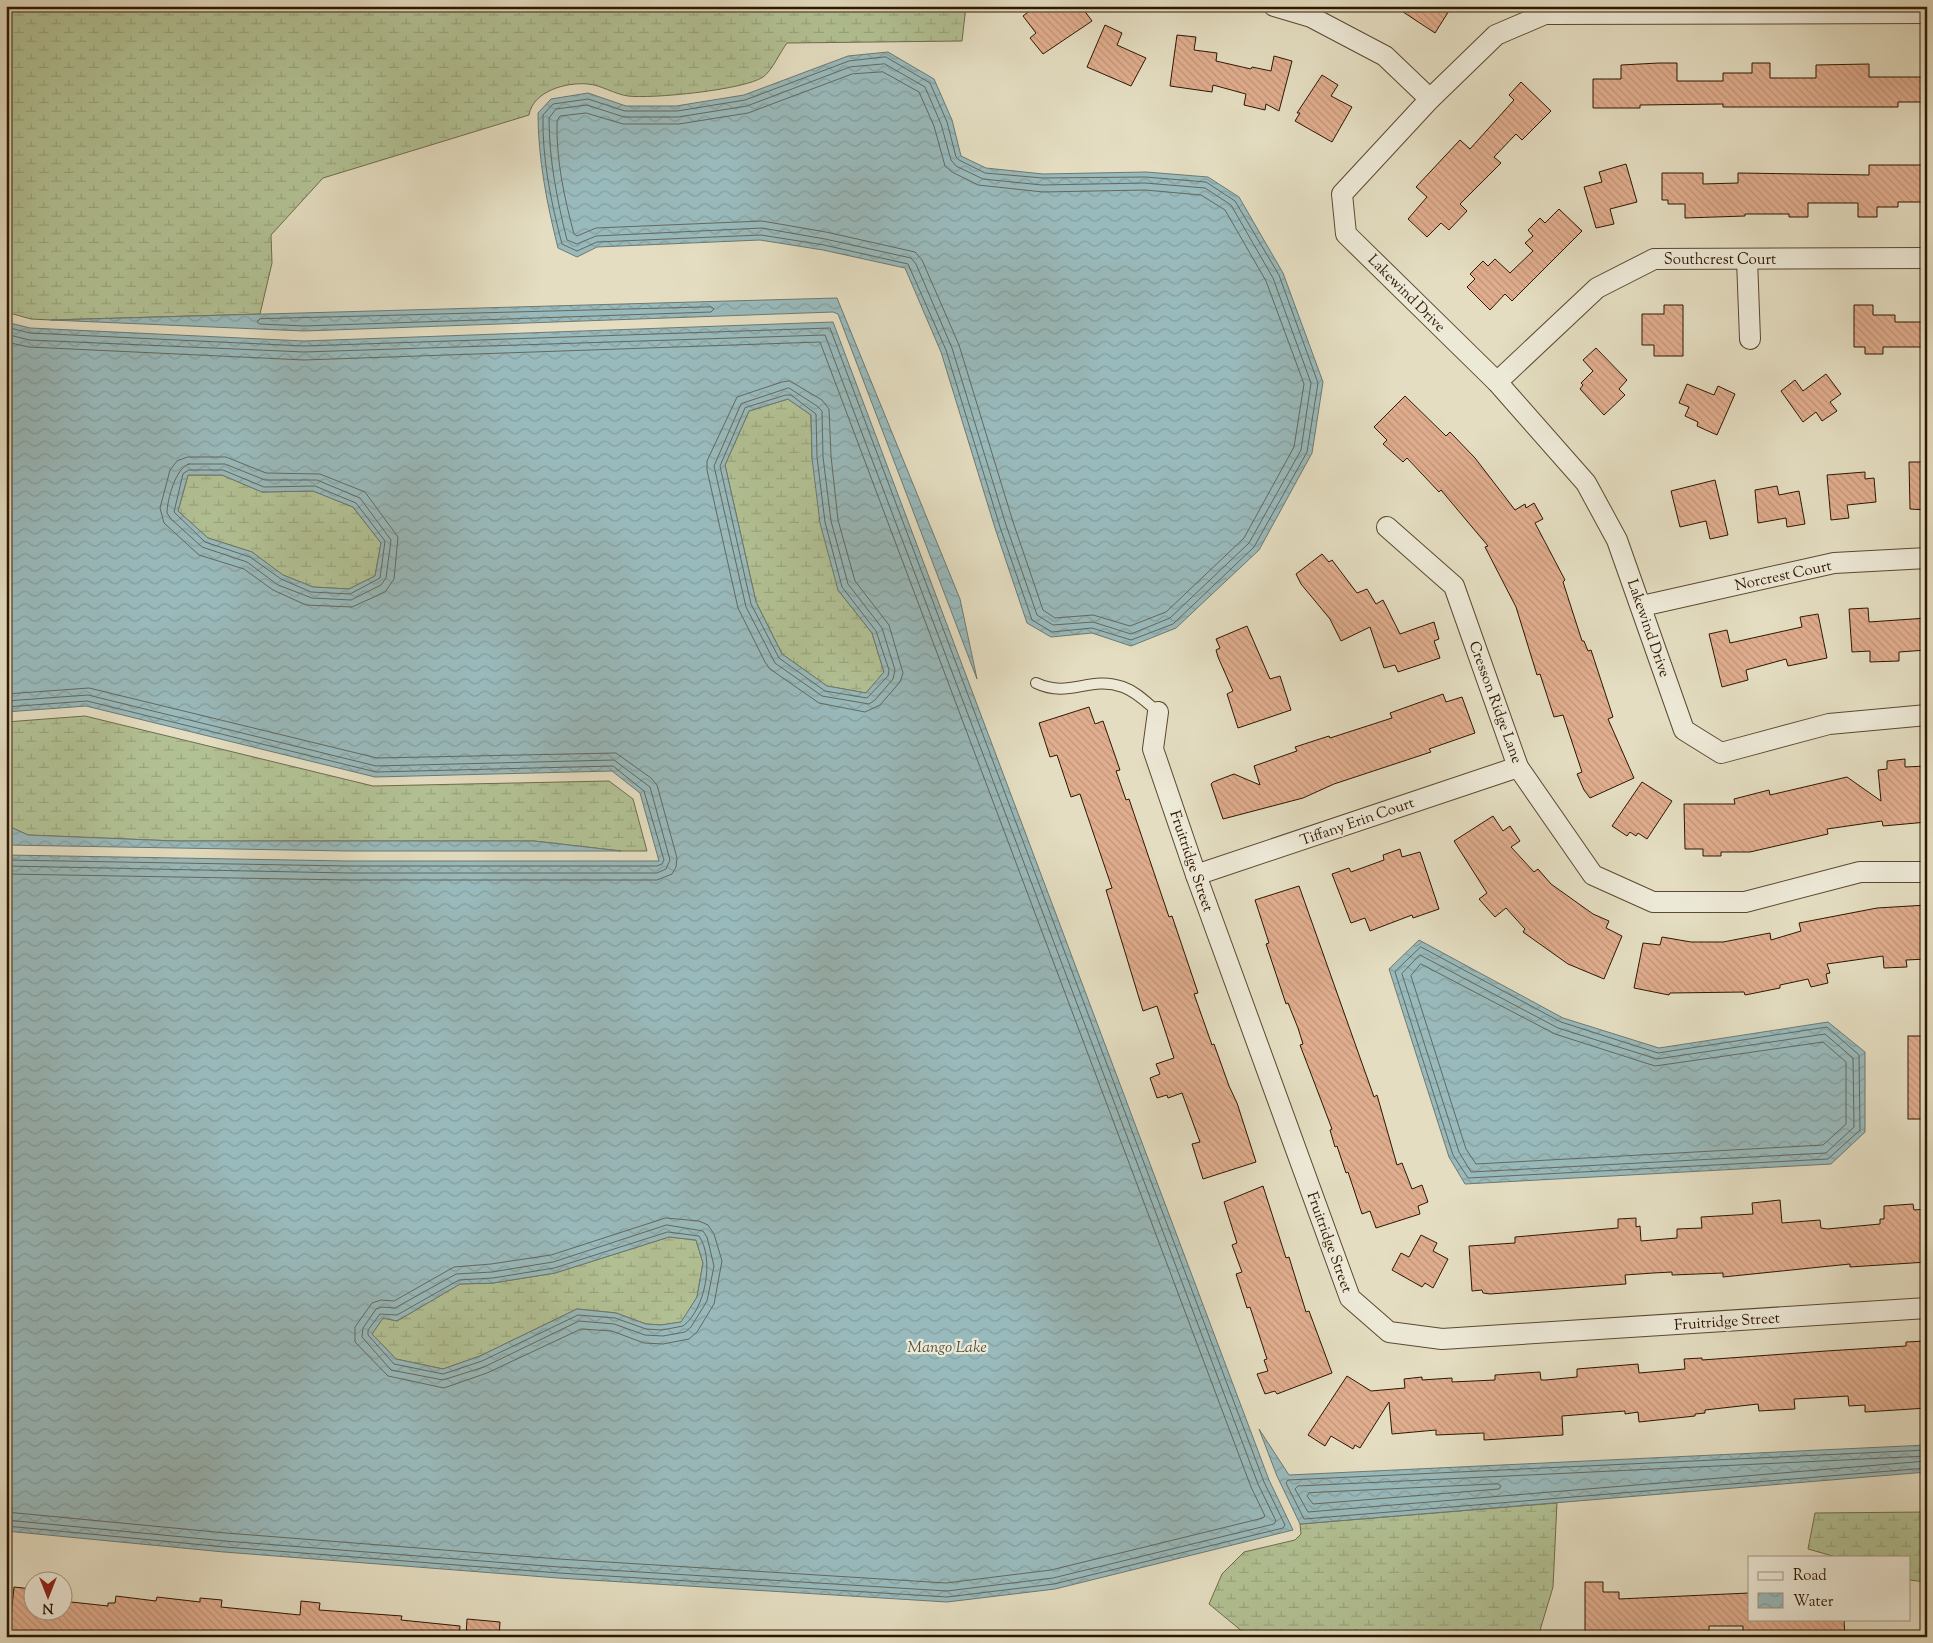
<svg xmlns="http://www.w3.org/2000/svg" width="1933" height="1643" font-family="'Sorts Mill Goudy',serif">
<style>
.wetland{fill:url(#wetland-marsh);stroke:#706c4a}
.water{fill:url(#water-waves);stroke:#6e7971;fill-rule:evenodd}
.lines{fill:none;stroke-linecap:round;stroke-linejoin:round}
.shore{stroke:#64695e;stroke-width:1}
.building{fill:url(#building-back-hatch);stroke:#2e1800}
.lane-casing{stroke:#5c4930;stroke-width:12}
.street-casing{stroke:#5c4930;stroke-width:22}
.lane{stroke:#ede9d7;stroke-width:10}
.street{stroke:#ede9d7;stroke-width:20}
.labels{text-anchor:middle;stroke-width:4.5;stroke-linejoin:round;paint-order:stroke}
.street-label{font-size:15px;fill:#2e1800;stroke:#ede9d7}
.water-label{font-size:16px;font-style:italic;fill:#535142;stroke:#ede9d7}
</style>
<defs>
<pattern id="wetland-marsh" width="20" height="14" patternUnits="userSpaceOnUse" patternTransform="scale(1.25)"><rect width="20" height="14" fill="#b2c194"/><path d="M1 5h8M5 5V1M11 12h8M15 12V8" fill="none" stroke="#99a57e"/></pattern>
<pattern id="water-waves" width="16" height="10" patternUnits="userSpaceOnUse" patternTransform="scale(1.25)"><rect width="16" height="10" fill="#99babc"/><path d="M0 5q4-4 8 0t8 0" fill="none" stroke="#849fa0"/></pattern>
<pattern id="building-back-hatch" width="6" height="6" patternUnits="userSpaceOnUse" patternTransform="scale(1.25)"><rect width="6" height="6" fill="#e0ad8e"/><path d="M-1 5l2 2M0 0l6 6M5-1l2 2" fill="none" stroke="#c09479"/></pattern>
</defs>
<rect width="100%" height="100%" fill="#e4ddc1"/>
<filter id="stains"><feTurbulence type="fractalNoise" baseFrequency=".004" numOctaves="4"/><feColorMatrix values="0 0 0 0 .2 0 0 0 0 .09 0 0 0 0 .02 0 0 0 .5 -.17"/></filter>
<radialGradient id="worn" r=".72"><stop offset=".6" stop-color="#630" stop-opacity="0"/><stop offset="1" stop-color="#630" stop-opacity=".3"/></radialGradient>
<g class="wetland">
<path d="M6 6H966L962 41 787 43C780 52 772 71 763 77 744 90 651 99 628 96 614 94 601 85 588 84 566 82 533 91 529 115L323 178 271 235 272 263 260 314 51 320 31 319 6 312Z"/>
<path d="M788 399 811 415 812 458 838 590 872 633 884 672 866 693 827 686 782 654 756 602 725 465 749 411Z"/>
<path d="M188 475H222L262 492 313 491 353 507 381 543 375 576 349 589 313 587 283 575 252 552 208 538 178 511Z"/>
<path d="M85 716 373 786 609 781 633 799 647 851H621L534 841H175L28 835 6 825V722Z"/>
<path d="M669 1237 696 1240 703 1263 697 1297 682 1322 661 1325 646 1324 616 1313 577 1309 480 1356 443 1369 396 1359 372 1334 383 1318 397 1321 460 1284 493 1283 555 1273Z"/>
<path d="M1557 1503 1553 1587 1538 1637H1249L1209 1604 1222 1574 1244 1552 1295 1540 1301 1534 1300 1524Z"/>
<path d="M1927 1512V1582L1909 1580V1557H1836L1808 1549 1815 1513Z"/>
</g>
<g class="water">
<path d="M888 52 934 79 952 120 961 156 986 168 1043 174 1146 172 1208 177 1239 197 1283 273 1323 382 1312 453 1259 550 1176 628 1131 646 1092 633 1051 637 1027 623 995 528 941 352 905 268 823 250 760 240 597 247 577 257 558 248C547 204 538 159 538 113L551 99 588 93 626 106H676L744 95 848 56Z"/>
<path d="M837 298 960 599 977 679 838 314 833 312 304 331 51 320Z"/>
<path d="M6 322 30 328 304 341 833 322 1269 1480 1293 1530 1055 1589 947 1602 558 1578 224 1552 6 1531V855L347 861H659L640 793 612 771 375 777 86 706 6 712ZM788 399 811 415 812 458 820 523 838 590 872 633 884 672 866 693 827 686 782 654 756 602 725 465 749 411ZM188 475H222L262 492 313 491 353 507 381 543 375 576 349 589 313 587 283 575 252 552 208 538 178 511ZM669 1237 696 1240 703 1263 697 1297 681 1322 661 1325 646 1324 616 1313 577 1309 480 1356 443 1369 396 1359 372 1334 383 1318 397 1321 460 1284 493 1283 555 1273Z"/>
<path d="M6 825 28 835 175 841H534L621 851H347L6 845Z"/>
<path d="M1419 940 1563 1018 1659 1048 1828 1022 1865 1052V1132L1831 1164 1465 1184 1449 1157 1389 969Z"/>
<path d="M1259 1429 1289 1475 1927 1445V1472L1300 1524 1277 1476Z"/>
</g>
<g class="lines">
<g class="shore">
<path d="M886 57 930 83 947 122 956 157 959 160 985 173 1043 178 1145 177 1206 182 1235 201 1279 275 1318 383 1307 452 1254 547 1173 624 1131 640 1092 628 1052 632 1032 620 1000 527 946 350 908 264 824 245 761 235 597 242 577 251 562 244C551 202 542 159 543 115L553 104 588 99 625 111H677L745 100 849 61Z"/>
<path d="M885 64 925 87 941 124 951 160 956 166 983 179 1042 185 1145 183 1205 188 1231 205 1273 278 1311 383 1301 450 1249 543 1170 618 1131 634 1093 622 1053 625 1037 615 1006 525 952 348 916 264 911 258 825 239 762 228 596 236 577 244 567 240C557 200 549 159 549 118L556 109 587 105 624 117H678L747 106 850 67Z"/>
<path d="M883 72 919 92 934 126 945 166 952 172 978 185 1043 192 1145 190 1201 195 1225 210 1266 281 1304 384 1294 447 1244 538 1166 612 1130 626 1093 615 1055 618 1043 610 1013 522 959 345 922 260 915 252 826 232 762 221 596 228 577 236 574 234C564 197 556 159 557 121L560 116 586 113 623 124H679L748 113 852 74Z"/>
<path d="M711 307 714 309 711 312 304 326 260 324 257 322 260 319Z"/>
<path d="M6 327 30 333 304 346 830 328 1264 1482 1285 1525 1283 1528 1054 1584 947 1597 559 1573 225 1547 6 1526"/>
<path d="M6 334 29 340 304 352 825 335 1258 1484 1276 1521 1274 1524 1053 1578 947 1591 559 1567 225 1541 6 1520"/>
<path d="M6 342 29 347 304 360 820 342 1251 1487 1265 1516 1263 1518 1051 1570 946 1583 559 1559 226 1533 6 1512"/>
<path d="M790 381 822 400 829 409 831 456 838 520 855 581 889 625 903 673 900 682 880 705 865 712 819 703 770 669 765 662 738 608 707 470V461L737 397 782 382Z"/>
<path d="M789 388 817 406 822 411 823 457 831 521 848 584 882 628 895 670 893 679 875 700 869 704 822 696 775 663 746 607 714 466 741 404Z"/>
<path d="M786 395H791L816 414 817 457 825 522 842 587 876 631 889 670 888 676 867 698 825 691 779 658 751 604 720 466 745 408Z"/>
<path d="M188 457H226L266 473 320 474 365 492 398 537 394 579 385 592 352 607 306 605 273 590 244 569 199 555 164 523 160 508 170 470 177 461Z"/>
<path d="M189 464H225L265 480H317L360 498 391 540 386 578 381 585 351 600 312 598 278 585 247 562 202 547 171 519 167 513C167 500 176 467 189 464Z"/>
<path d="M189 470H223L264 487 315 486 356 503 385 541 380 578 350 594 311 592 281 579 250 557 205 542 174 512 183 474Z"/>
<path d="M6 694 89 688 377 758 616 753 651 778 657 785 677 858 676 867 672 874 657 880H347L6 874"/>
<path d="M6 701 88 695 376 766 614 760 650 787 670 860 666 869 657 873H347L6 866"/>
<path d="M6 707 87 701 376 772 613 766 644 791 664 860 662 864 657 866H347L6 860"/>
<path d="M1421 947 1561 1022 1658 1053 1827 1027 1859 1055 1860 1130 1828 1159 1468 1178 1453 1155 1395 972Z"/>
<path d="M1420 955 1558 1028 1657 1059 1825 1034 1853 1058 1854 1127 1826 1153 1471 1172 1459 1152 1402 974Z"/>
<path d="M1421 964 1555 1034 1655 1066 1823 1042 1846 1062V1124L1823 1145 1476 1164 1466 1149 1411 976Z"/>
<path d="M666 1218 699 1221 708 1225 714 1234 722 1261 714 1304 697 1332 689 1339 663 1344 644 1343 612 1331 581 1329 487 1373 444 1388 388 1376 355 1342V1327L372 1303 381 1300 394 1301 454 1267 491 1264 551 1255Z"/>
<path d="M667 1225 703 1231 707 1237 714 1266 707 1301 691 1327 685 1332 663 1336 645 1335 614 1324 579 1321 484 1367 443 1380 391 1370 362 1337 363 1328 376 1309 382 1307 395 1308 456 1274 492 1272 553 1262Z"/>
<path d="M668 1232 699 1236C715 1259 705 1310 683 1326L662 1330 646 1329 615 1318 578 1315 482 1361 443 1374 394 1364 368 1335V1330L380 1314 397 1315 459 1280 493 1278 554 1268Z"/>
<path d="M1927 1450 1288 1480 1286 1483 1304 1519 1927 1468"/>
<path d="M1927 1456 1298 1486 1295 1489 1308 1512 1927 1461"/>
<path d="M1498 1484 1501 1486 1499 1489 1313 1504 1307 1496 1309 1493Z"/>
</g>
</g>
<g class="building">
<path d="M1036 6H1081L1092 21 1043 54 1030 38 1036 33 1023 16Z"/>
<path d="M1394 6H1452L1435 33Z"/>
<path d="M1105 25 1122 33 1117 45 1146 58 1131 86 1087 67Z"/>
<path d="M1177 35 1196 37 1194 50 1217 53 1216 61 1251 69 1252 67 1271 71 1274 56 1292 61 1279 111 1266 104 1265 110 1244 105 1246 94 1213 85 1212 92 1170 86Z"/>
<path d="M1659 63H1677V81H1723V73H1752V63H1770V78H1816V65L1869 64V77H1927V102H1898V107H1723V104L1640 105V108H1593V79H1621V65Z"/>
<path d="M1322 75 1338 85 1331 96 1352 107 1332 142 1295 121 1300 113H1297Z"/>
<path d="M1521 82 1551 111 1522 140 1516 134 1494 157 1501 163 1460 204 1467 211 1449 230 1441 223 1427 237 1408 219 1427 197 1416 187 1460 140 1470 149 1514 100 1509 95Z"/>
<path d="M1626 164 1637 202 1610 209 1614 224 1596 228 1584 187 1602 182 1599 172Z"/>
<path d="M1869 165H1927V202H1898V207H1877V217H1858V203H1808V217H1789V214H1745V216L1685 218V204H1668V200H1662V173H1703V184L1738 183V173L1869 175Z"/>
<path d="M1559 209 1582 231 1512 301 1505 294 1490 310 1467 287 1475 279 1470 274 1483 261 1488 266 1495 259 1510 273 1533 251 1525 243 1533 236 1528 230 1540 218 1545 223Z"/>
<path d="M1664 305H1683V356H1654V345H1642V314H1664Z"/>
<path d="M1854 305H1873V315H1895V322H1927V347H1883V354H1865V347H1854Z"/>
<path d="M1596 348 1627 380 1619 389 1625 395 1604 415 1580 389 1583 385 1581 383 1593 371 1583 360Z"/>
<path d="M1826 374 1841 394 1830 402 1837 411 1822 421 1816 412 1803 422 1781 391 1795 380 1803 391Z"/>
<path d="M1687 384 1714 395 1718 386 1735 394 1717 435 1697 426 1698 422 1685 416 1689 407 1679 403Z"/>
<path d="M1405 396 1446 436 1450 432 1475 458 1515 510 1525 504 1526 508 1534 503 1543 519 1535 523 1565 580 1563 582 1582 641H1584L1588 651 1591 650 1613 717 1608 719 1634 778 1590 798 1584 790 1577 774 1582 772 1563 715 1554 717 1540 674 1537 675 1516 607 1485 547 1488 546 1441 490 1439 492 1407 458 1403 462 1383 444 1387 440 1374 427Z"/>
<path d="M1909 462H1927V510L1910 509Z"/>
<path d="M1865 472V479L1874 478 1876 502 1847 505 1849 518 1831 520 1827 475Z"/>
<path d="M1715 480 1728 535 1710 539 1706 521 1680 527 1671 491Z"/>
<path d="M1777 486 1779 495 1799 491 1805 524 1787 527 1786 518 1758 523 1755 490Z"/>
<path d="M1322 554 1329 562 1332 560 1357 593 1367 589 1376 604 1383 600 1400 634 1434 622 1439 639 1434 641 1440 658 1398 672 1395 665 1384 668 1370 627 1341 641 1330 619 1301 584 1296 574Z"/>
<path d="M1868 608 1869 622 1927 618V650L1899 652V661L1870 662V651L1852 652 1849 609Z"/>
<path d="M1818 614 1827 658 1788 666 1786 659 1746 670 1748 680 1722 687 1709 634 1727 630 1730 643 1802 627 1800 617Z"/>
<path d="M1247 626 1270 679 1280 676 1291 710 1238 728 1227 694 1233 691 1218 657 1216 650 1220 648 1216 639Z"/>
<path d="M1443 694 1446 702 1462 697 1475 733 1429 749 1431 752 1334 784 1303 798 1223 819 1211 784 1213 782 1234 774 1260 785 1254 766 1297 751 1295 747 1329 736 1330 738 1392 718 1390 713Z"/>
<path d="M1089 707 1095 724 1103 721 1120 770 1116 771 1126 800 1129 799 1169 917 1172 916 1198 993 1194 994 1212 1045 1214 1044 1229 1086 1237 1103 1256 1162 1203 1179 1192 1144 1200 1142 1182 1093 1168 1098 1167 1095 1157 1098 1150 1078 1160 1074 1156 1064 1174 1058 1157 1006 1143 1011 1106 890 1112 888 1080 794 1071 797 1057 755 1050 757 1039 723Z"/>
<path d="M1905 759V767L1927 766V822L1883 826 1882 821 1827 829 1828 834 1750 852H1721V856H1703V849H1685L1684 804H1735L1734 799 1769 790 1770 795 1847 777 1881 801 1878 770 1887 769V761Z"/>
<path d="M1642 782 1672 801 1647 839 1638 833 1636 836 1630 832 1627 836 1612 826Z"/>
<path d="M1493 816 1503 831 1510 826 1520 841 1511 847 1534 872 1538 869 1551 884 1593 914 1609 921 1606 928 1622 936 1604 979 1568 964 1523 932 1525 929 1506 908 1495 917 1479 899 1487 893 1454 841Z"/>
<path d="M1400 849 1402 857 1420 852 1439 909 1413 918 1412 915 1370 931 1365 918 1351 923 1332 874 1349 868 1351 872 1384 860 1383 855Z"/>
<path d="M1299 886 1374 1097 1377 1095 1397 1165 1402 1163 1412 1189 1422 1185 1428 1202 1418 1206 1420 1214 1376 1228 1370 1211 1362 1214 1348 1172 1346 1173 1337 1146 1335 1147 1330 1130 1332 1129 1300 1045 1303 1044 1298 1028 1288 1003 1286 1004 1266 944 1269 943 1255 900Z"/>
<path d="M1927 905V959L1906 960 1907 967 1884 968 1883 956 1827 964 1830 973 1826 974 1828 983 1811 987 1808 979 1780 985V988L1745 995 1744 992 1670 993 1669 995 1634 988 1643 943 1660 945 1662 937 1691 942H1723L1770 933 1771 940 1801 931 1799 923 1877 908Z"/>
<rect x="1908" y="1036" width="19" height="83"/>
<path d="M1263 1186 1286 1258 1289 1257 1306 1312 1309 1311 1332 1373 1277 1394 1275 1391 1265 1394 1257 1374 1268 1371 1264 1360 1267 1359 1250 1307 1247 1308 1236 1274 1242 1272 1232 1245 1237 1243 1224 1202Z"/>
<path d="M1780 1200 1782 1223 1820 1220 1821 1228 1827 1229 1880 1224V1219H1884V1206L1913 1204 1914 1210 1927 1209V1262L1850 1267V1264L1723 1277V1273L1672 1275V1272L1653 1273 1625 1275 1626 1284 1490 1294 1483 1293 1482 1290 1472 1291 1469 1246 1515 1243V1237L1618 1228V1219L1636 1218V1227L1640 1226 1641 1241 1677 1238V1229L1702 1228 1701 1217 1753 1214 1752 1203Z"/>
<path d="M1421 1235 1437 1243 1433 1251 1448 1259 1433 1288 1425 1283 1422 1287 1392 1270 1401 1253 1409 1257Z"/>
<path d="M1926 1341 1927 1408 1865 1412V1405L1849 1406 1848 1396 1794 1399 1795 1409 1759 1411 1758 1404 1705 1410V1413L1695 1414V1416L1639 1422 1638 1412 1625 1414V1411L1562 1416 1563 1435 1484 1440V1433L1436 1435V1430L1392 1434 1389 1402 1360 1448 1355 1445 1353 1449 1331 1436 1325 1446 1308 1435 1347 1376 1371 1391 1405 1388 1404 1379 1422 1377V1380L1452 1378V1382L1495 1380V1375L1540 1372 1541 1380H1546L1577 1377V1369L1638 1364 1639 1373 1685 1369 1684 1359 1702 1358V1360L1826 1351 1906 1346V1342Z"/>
<path d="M1585 1582H1603V1592H1619V1599L1749 1593V1619L1844 1620 1845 1637 1743 1636V1626H1709V1635L1603 1637V1632H1585Z"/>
<path d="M14 1587 32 1589V1610H62V1601L108 1606V1603H115L116 1596 156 1601 157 1597 200 1602V1598L222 1600 221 1607 300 1615 301 1601 320 1603 319 1610 402 1616 401 1620 460 1626 459 1637H9Z"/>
<path d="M467 1619 500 1622 499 1637H466Z"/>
</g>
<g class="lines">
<defs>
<path id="lane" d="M1036 683C1070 699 1089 675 1123 687 1137 692 1147 703 1158 712"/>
<g id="street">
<path d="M1274 6 1311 17 1385 56 1430 99"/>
<path d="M1927 13 1545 14 1496 35 1430 99 1342 194 1346 234 1497 382 1586 483 1617 540 1684 730 1721 753 1829 724 1927 715"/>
<path d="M1747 259 1750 339"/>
<path d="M1497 382 1597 288 1654 259 1927 258"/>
<path d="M1387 527 1454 586 1518 767 1593 875 1653 902H1745L1860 872H1927"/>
<path d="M1642 606 1834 563 1927 558"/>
<path d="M1158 712 1153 749 1196 875 1350 1298 1389 1332 1442 1339 1927 1308"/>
<path d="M1196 875 1518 767"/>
</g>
</defs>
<use href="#lane" class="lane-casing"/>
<use href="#street" class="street-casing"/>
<use href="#lane" class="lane"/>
<use href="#street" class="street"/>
</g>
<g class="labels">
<g class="street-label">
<text x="1720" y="264">Southcrest Court</text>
<text transform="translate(1407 293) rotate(45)" y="5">Lakewind Drive</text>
<text transform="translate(1783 575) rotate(-12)" y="5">Norcrest Court</text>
<text transform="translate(1649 628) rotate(71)" y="5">Lakewind Drive</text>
<text transform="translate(1496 702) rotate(70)" y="5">Cresson Ridge Lane</text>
<text transform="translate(1357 821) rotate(-19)" y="5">Tiffany Erin Court</text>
<text transform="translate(1192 861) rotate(71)" y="5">Fruitridge Street</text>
<text transform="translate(1330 1242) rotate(70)" y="5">Fruitridge Street</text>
<text transform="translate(1727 1321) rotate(-4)" y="5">Fruitridge Street</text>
</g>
<g class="water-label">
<text x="947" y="1352">Mango Lake</text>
</g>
</g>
<rect width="1933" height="1643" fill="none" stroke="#e4ddc1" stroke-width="25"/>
<rect x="8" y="8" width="1918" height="1628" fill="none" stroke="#2e1800" stroke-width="2.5"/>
<rect x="12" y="12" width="1908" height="1618" fill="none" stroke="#2e1800"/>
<rect x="1748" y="1556" width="162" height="65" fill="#ede9d7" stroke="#a19581"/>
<rect x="1758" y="1572" width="25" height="8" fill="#ede9d7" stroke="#a19581"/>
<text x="1793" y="1580" font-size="15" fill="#2e1800">Road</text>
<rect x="1758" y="1593" width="25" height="15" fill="url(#water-waves)" stroke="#a19581"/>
<text x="1793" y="1606" font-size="15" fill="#2e1800">Water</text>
<g transform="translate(48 1596) rotate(180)"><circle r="24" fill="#ede9d7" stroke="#a19581"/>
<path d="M0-4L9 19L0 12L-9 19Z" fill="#8f2418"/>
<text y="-8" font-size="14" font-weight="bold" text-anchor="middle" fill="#2e1800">N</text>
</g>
<rect width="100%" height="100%" filter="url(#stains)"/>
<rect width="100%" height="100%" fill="url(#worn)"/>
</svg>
